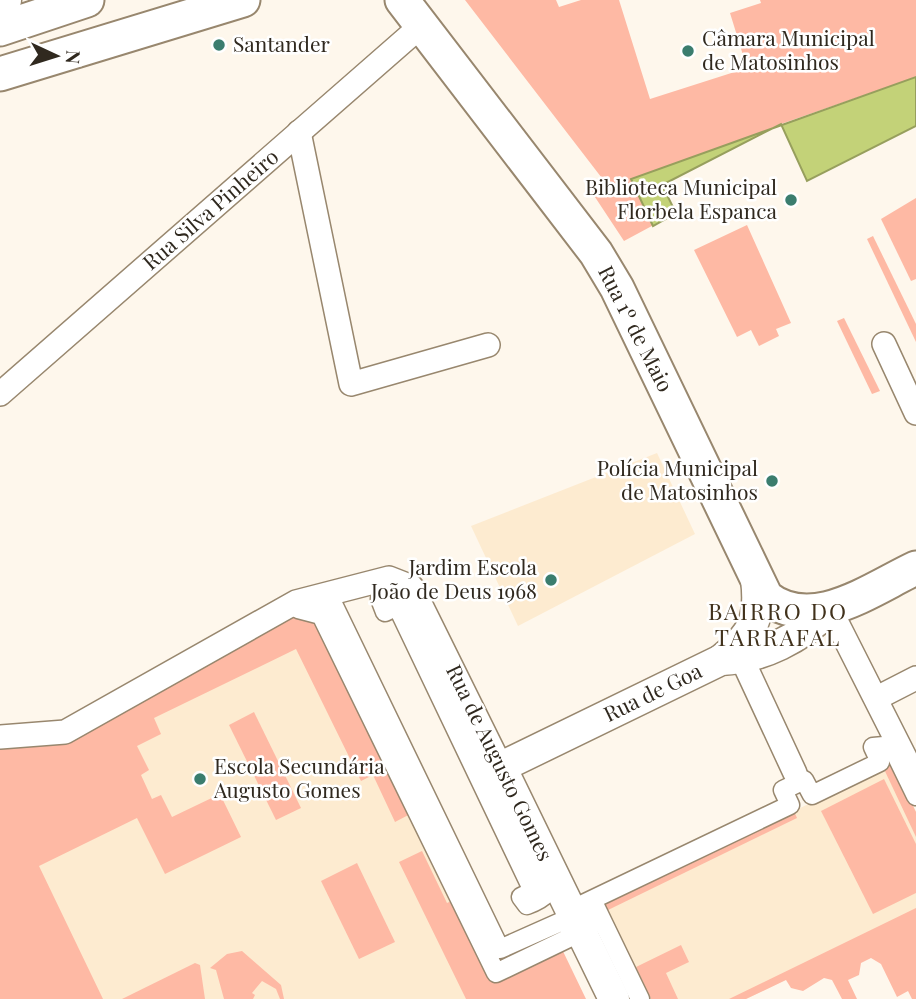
<svg xmlns="http://www.w3.org/2000/svg" width="916" height="999" font-family="'Playfair Display',serif">
<style>
.built{fill:#fdebd0}
.green{fill:#feb9a4}
.water{fill:#c3d278;stroke:#979f5d;stroke-width:2}
.lines{fill:none;stroke-linecap:round;stroke-linejoin:round}
.pedestrian-casing{stroke:#98876e;stroke-width:21}
.minor-casing{stroke:#98876e;stroke-width:26}
.tertiary-casing{stroke:#98876e;stroke-width:33}
.secondary-casing{stroke:#98876e;stroke-width:37}
.pedestrian{stroke:#fff;stroke-width:18}
.minor{stroke:#fff;stroke-width:23}
.tertiary{stroke:#fff;stroke-width:30}
.secondary{stroke:#fff;stroke-width:33}
.poi-dot{fill:#3b7d6e;stroke:#fff;stroke-width:2.5}
.labels{text-anchor:middle;stroke-width:5;stroke-linejoin:round;paint-order:stroke}
.poi-label{font-size:21px;fill:#30291f;stroke:#fff;text-anchor:start}
.street-label{font-size:21px;fill:#30291f;stroke:#fff}
.neighbourhood-label{font-size:23px;letter-spacing:2px;fill:#41321c;stroke:#fff}
</style>
<rect width="100%" height="100%" fill="#fef7ec"/>
<g class="built">
<path d="M657 453 695 534 518 626 471 526Z"/>
<path d="M298 609 496 973 586 999H0L63 740Z"/>
<path d="M892 763 916 812V916L746 999H640L596 908Z"/>
</g>
<g class="green">
<path d="M465 0H556L559 7 581 0H619L650 99 747 68 730 13 761 3 760 0H916V77L781 124 662 185 676 213 624 241 591 191 608 186Z"/>
<path d="M916 198V279L911 281 881 219Z"/>
<path d="M747 225 791 323 776 329 779 336 759 346 751 330 737 337 694 250Z"/>
<path d="M873 236 916 324V342L867 239Z"/>
<path d="M844 318 880 391 872 394 837 321Z"/>
<path d="M298 609 321 615 416 811 395 822 373 775 361 781 296 649 154 718 161 734 137 746 149 770 141 775 152 799 161 795 172 817 220 794 241 837 165 874 137 818 39 866 103 999H0V746L63 740Z"/>
<path d="M254 712 301 808 276 820 229 725Z"/>
<path d="M892 763 916 812V837L883 767Z"/>
<path d="M884 779 916 844V893L873 914 821 811Z"/>
<path d="M794 811 797 818 606 911 596 908Z"/>
<path d="M422 851 447 903 458 898 496 973 559 943 586 999H466L399 862Z"/>
<path d="M357 863 395 942 359 959 321 881Z"/>
<path d="M916 908V999H912L908 991 897 997 881 964 871 958 861 963 859 975 848 980 857 999H842L832 980 824 978 803 991 791 988 786 980 746 999H729Z"/>
<path d="M681 945 689 962 666 973 678 999H651L636 967Z"/>
<path d="M242 951 281 985 284 999H280L276 989 262 981 252 993 255 995 253 999H224L216 970 210 968 227 954Z"/>
<path d="M195 963 200 965 205 999H122Z"/>
</g>
<path class="water" d="M916 77V126L807 181 781 124 662 185 676 213 653 226 631 179Z"/>
<g class="lines">
<defs>
<g id="pedestrian">
<path d="M399 591 410 598 546 888 547 893C542 899 535 902 527 905L521 897 533 891 397 606 385 612 380 599Z"/>
<path d="M334 606 500 949 565 920 573 936 496 973 321 615 298 609Z"/>
<path d="M596 908 640 999"/>
<path d="M593 924 583 904 790 805 783 790 804 780 812 795 880 762 873 747 884 746 896 755 916 796"/>
</g>
<g id="minor">
<path d="M299 132 351 384 488 345"/>
<path d="M884 344 916 413"/>
<path d="M0 394 422 25"/>
<path d="M830 609 916 779"/>
<path d="M742 659 795 773"/>
<path d="M877 698 916 678"/>
<path d="M0 737 65 732 296 602 389 578 412 587 501 767"/>
</g>
<g id="tertiary">
<path d="M0 7 6 0"/>
<path d="M721 660C753 634 761 620 756 579"/>
<path d="M614 999 501 767 721 660C762 658 801 638 830 609"/>
</g>
<g id="secondary">
<path d="M402 0 596 253 617 288 766 597C812 634 871 589 916 568"/>
<path d="M0 29 87 0"/>
<path d="M0 74 243 0"/>
</g>
</defs>
<use href="#pedestrian" class="pedestrian-casing"/>
<use href="#minor" class="minor-casing"/>
<use href="#tertiary" class="tertiary-casing"/>
<use href="#secondary" class="secondary-casing"/>
<use href="#pedestrian" class="pedestrian"/>
<use href="#minor" class="minor"/>
<use href="#tertiary" class="tertiary"/>
<use href="#secondary" class="secondary"/>
</g>
<g class="poi-dot">
<circle cx="219" cy="45" r="7"/>
<circle cx="688" cy="51" r="7"/>
<circle cx="791" cy="200" r="7"/>
<circle cx="772" cy="481" r="7"/>
<circle cx="551" cy="580" r="7"/>
<circle cx="200" cy="779" r="7"/>
</g>
<g class="labels">
<g class="poi-label">
<text x="702" y="46">Câmara Municipal<tspan x="702" dy="24">de Matosinhos</tspan></text>
<text x="233" y="52">Santander</text>
<text x="777" y="195" text-anchor="end">Biblioteca Municipal<tspan x="777" dy="24">Florbela Espanca</tspan></text>
<text x="758" y="476" text-anchor="end">Polícia Municipal<tspan x="758" dy="24">de Matosinhos</tspan></text>
<text x="537" y="575" text-anchor="end">Jardim Escola<tspan x="537" dy="24">João de Deus 1968</tspan></text>
<text x="214" y="774">Escola Secundária<tspan x="214" dy="24">Augusto Gomes</tspan></text>
</g>
<g class="street-label">
<text transform="translate(211 210) rotate(-41)" y="7">Rua Silva Pinheiro</text>
<text transform="translate(635 329) rotate(63)" y="7">Rua 1º de Maio</text>
<text transform="translate(653 693) rotate(-26)" y="7">Rua de Goa</text>
<text transform="translate(499 763) rotate(64)" y="7">Rua de Augusto Gomes</text>
</g>
<g class="neighbourhood-label">
<text x="778" y="620">BAIRRO DO<tspan x="778" dy="26">TARRAFAL</tspan></text>
</g>
</g>
<g transform="translate(56 56) rotate(94)" stroke="#ffffff" stroke-width="5" paint-order="stroke">
<path d="M0-5L12 26L0 18L-12 26Z" fill="#30291f"/>
<text y="-10" font-size="19" font-weight="bold" text-anchor="middle" fill="#30291f">N</text>
</g>
</svg>
